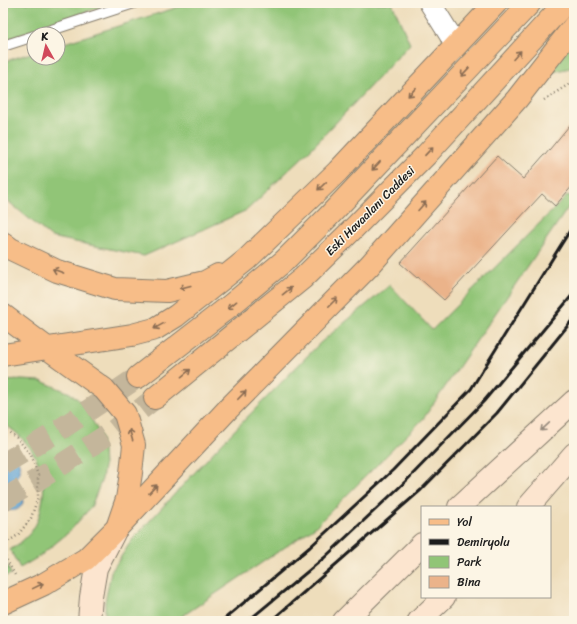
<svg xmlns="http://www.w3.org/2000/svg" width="577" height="624" font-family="Sriracha,sans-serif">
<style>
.green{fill:#91c577;stroke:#56704a}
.water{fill:#5ea2d3;stroke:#3d5f78}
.building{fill:#ebb38a}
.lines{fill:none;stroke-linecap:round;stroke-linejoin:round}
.trunk-tunnel{stroke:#c4b69b;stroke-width:22;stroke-dasharray:22 11;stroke-linecap:butt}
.service-casing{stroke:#857c6c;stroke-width:12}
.minor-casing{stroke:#857c6c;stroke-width:23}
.secondary-casing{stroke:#857c6c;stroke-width:24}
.primary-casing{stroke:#857c6c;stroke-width:24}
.trunk-casing{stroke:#857c6c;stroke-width:24}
.path{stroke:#857c6c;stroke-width:2.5;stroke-dasharray:1 3;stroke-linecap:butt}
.service{stroke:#fff;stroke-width:10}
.minor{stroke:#fff;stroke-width:21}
.secondary{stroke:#fce5cf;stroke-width:22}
.primary{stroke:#f7bd88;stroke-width:22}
.trunk{stroke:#f7bd88;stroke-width:22}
.rail{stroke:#1c1c1c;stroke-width:3}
.oneway{stroke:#8a6c52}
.oneway2{stroke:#978b7e}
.labels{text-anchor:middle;stroke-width:3;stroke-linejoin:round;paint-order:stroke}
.street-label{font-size:12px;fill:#1c1c1c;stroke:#fcf5e5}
</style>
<rect width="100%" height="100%" fill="#fcf5e5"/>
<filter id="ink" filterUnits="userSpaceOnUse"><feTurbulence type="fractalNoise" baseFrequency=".025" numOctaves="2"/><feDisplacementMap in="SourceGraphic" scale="8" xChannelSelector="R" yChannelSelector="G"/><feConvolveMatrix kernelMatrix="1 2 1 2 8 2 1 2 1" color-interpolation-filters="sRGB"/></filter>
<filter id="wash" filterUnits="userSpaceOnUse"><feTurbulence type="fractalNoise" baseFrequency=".012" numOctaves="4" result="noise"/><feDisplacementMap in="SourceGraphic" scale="16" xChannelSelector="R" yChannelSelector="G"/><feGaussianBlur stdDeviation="0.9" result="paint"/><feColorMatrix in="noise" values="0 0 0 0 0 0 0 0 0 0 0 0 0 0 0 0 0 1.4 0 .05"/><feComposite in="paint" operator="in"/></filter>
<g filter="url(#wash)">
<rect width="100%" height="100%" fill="#edb"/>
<g class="green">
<path d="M3 3H112L3 41Z"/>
<path d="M191 3H392L410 44 311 149 247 210 144 256 51 237 3 197V62L34 52V58H58V45Z"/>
<path d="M574 40V67L553 72 555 65Z"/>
<path d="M568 195 574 198V199L423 419 315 527 175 621H105V602L111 572 132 540 221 444 320 343 390 285 432 330Z"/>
<path d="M21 380 41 381 70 393 81 402 89 414 100 435 103 450 104 466 102 479 91 507 69 532 40 556 20 568 10 550C20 543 31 535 36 524 39 518 41 510 42 503 49 470 31 441 3 423V381Z"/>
<path d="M3 556 11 574 3 577Z"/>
</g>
<path class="water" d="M3 453C6 453 10 453 13 455 20 459 23 472 15 478 14 479 11 479 9 480L10 484C13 484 16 485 19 487 26 493 25 507 16 510 12 511 7 510 3 511Z"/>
<g id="blocks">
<path class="building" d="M574 120V184L555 206 542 194 444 300 418 277 417 278 400 263 497 156 523 179 544 155H545Z"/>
</g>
</g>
<g filter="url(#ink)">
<use href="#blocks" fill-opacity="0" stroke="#857c6c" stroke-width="1"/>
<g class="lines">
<g class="trunk-tunnel">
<path d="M3 464 55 433 138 377"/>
<path d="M3 500 52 471 113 431 155 398"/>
</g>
<defs>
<g id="service">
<path d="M39 34 134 3"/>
<path d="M3 46 34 36"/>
</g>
<path id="minor" d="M430 3 450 35 455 46"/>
<g id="secondary">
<path d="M459 507 574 401"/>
<path d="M528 507 574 454"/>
<path d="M89 621 91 597 96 568 114 533"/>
<path d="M344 621 422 544"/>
<path d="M419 621 444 597"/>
</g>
<path id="primary" d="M3 315 47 348 104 389 125 414 134 445 131 473 127 499 117 528 86 559 44 584 3 603"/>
<g id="trunk">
<path d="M3 243 11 249 57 271 115 289 167 291 205 282 218 275"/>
<path d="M3 355 132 335 155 329 176 316 246 260 338 171 496 3"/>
<path d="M138 377 231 305 284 261 328 217 530 3"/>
<path d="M155 398 303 278 351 231 426 155 565 3"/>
<path d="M117 528 229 408 369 266 517 99 574 26"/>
</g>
</defs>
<use href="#service" class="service-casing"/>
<use href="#minor" class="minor-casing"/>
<use href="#secondary" class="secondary-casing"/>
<use href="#primary" class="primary-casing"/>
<use href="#trunk" class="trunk-casing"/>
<g class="path">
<path d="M544 100 574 81"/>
<path d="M3 428 17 438 31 455 38 475V497L31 518 18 535 3 545"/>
<path d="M3 553 15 575 16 574"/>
</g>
<use href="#service" class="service"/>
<use href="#minor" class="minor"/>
<use href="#secondary" class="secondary"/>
<use href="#primary" class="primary"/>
<use href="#trunk" class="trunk"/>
<g class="rail">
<path d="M222 621 310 547 393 470 471 389 574 224"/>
<path d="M248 621 324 558 407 480 484 401 574 293"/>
<path d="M271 621 421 490 497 413 574 318"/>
</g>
</g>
<defs><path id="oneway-shaft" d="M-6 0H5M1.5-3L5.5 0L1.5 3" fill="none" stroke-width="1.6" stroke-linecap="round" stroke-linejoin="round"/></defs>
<g class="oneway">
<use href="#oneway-shaft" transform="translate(517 55) rotate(-48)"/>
<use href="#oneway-shaft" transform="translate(465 72) rotate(133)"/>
<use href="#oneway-shaft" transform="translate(412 92) rotate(133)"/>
<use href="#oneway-shaft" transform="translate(429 151) rotate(-47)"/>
<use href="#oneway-shaft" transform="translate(376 166) rotate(133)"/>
<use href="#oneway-shaft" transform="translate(322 186) rotate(136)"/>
<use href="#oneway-shaft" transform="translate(422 206) rotate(-48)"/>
<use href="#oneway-shaft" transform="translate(58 271) rotate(-160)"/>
<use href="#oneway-shaft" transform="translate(185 287) rotate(166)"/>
<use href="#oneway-shaft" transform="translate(287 291) rotate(-39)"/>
<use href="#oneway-shaft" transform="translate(333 302) rotate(-45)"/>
<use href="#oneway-shaft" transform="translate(232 305) rotate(141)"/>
<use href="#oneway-shaft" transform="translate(159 326) rotate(151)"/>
<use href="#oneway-shaft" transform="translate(186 373) rotate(-39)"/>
<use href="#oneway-shaft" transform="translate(242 395) rotate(-46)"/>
<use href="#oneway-shaft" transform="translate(131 435) rotate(-106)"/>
<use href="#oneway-shaft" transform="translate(153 489) rotate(-47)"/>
<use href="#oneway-shaft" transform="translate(38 586) rotate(-26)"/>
</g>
<use class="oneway2" href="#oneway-shaft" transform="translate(545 427) rotate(137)"/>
</g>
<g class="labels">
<g class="street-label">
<text transform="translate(370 211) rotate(-45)" y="4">Eski Havaalanı Caddesi</text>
</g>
</g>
<rect width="577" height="624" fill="none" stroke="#fcf5e5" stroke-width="16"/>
<rect x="421" y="506" width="130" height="92" fill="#fcf5e5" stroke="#a29e95"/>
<rect x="429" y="519" width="20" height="6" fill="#f7bd88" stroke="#a29e95"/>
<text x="457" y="526" font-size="12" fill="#1c1c1c">Yol</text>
<rect x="429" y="539" width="20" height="6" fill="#1c1c1c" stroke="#a29e95"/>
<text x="457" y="546" font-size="12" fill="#1c1c1c">Demiryolu</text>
<rect x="429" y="556" width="20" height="12" fill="#91c577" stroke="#a29e95"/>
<text x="457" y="566" font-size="12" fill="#1c1c1c">Park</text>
<rect x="429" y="576" width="20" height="12" fill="#ebb38a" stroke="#a29e95"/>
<text x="457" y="586" font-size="12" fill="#1c1c1c">Bina</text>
<g transform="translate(46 46) rotate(352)"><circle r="19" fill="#fcf5e5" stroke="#a29e95"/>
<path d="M0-3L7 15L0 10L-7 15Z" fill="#d1495b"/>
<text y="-6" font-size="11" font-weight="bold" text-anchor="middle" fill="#1c1c1c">K</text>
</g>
</svg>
